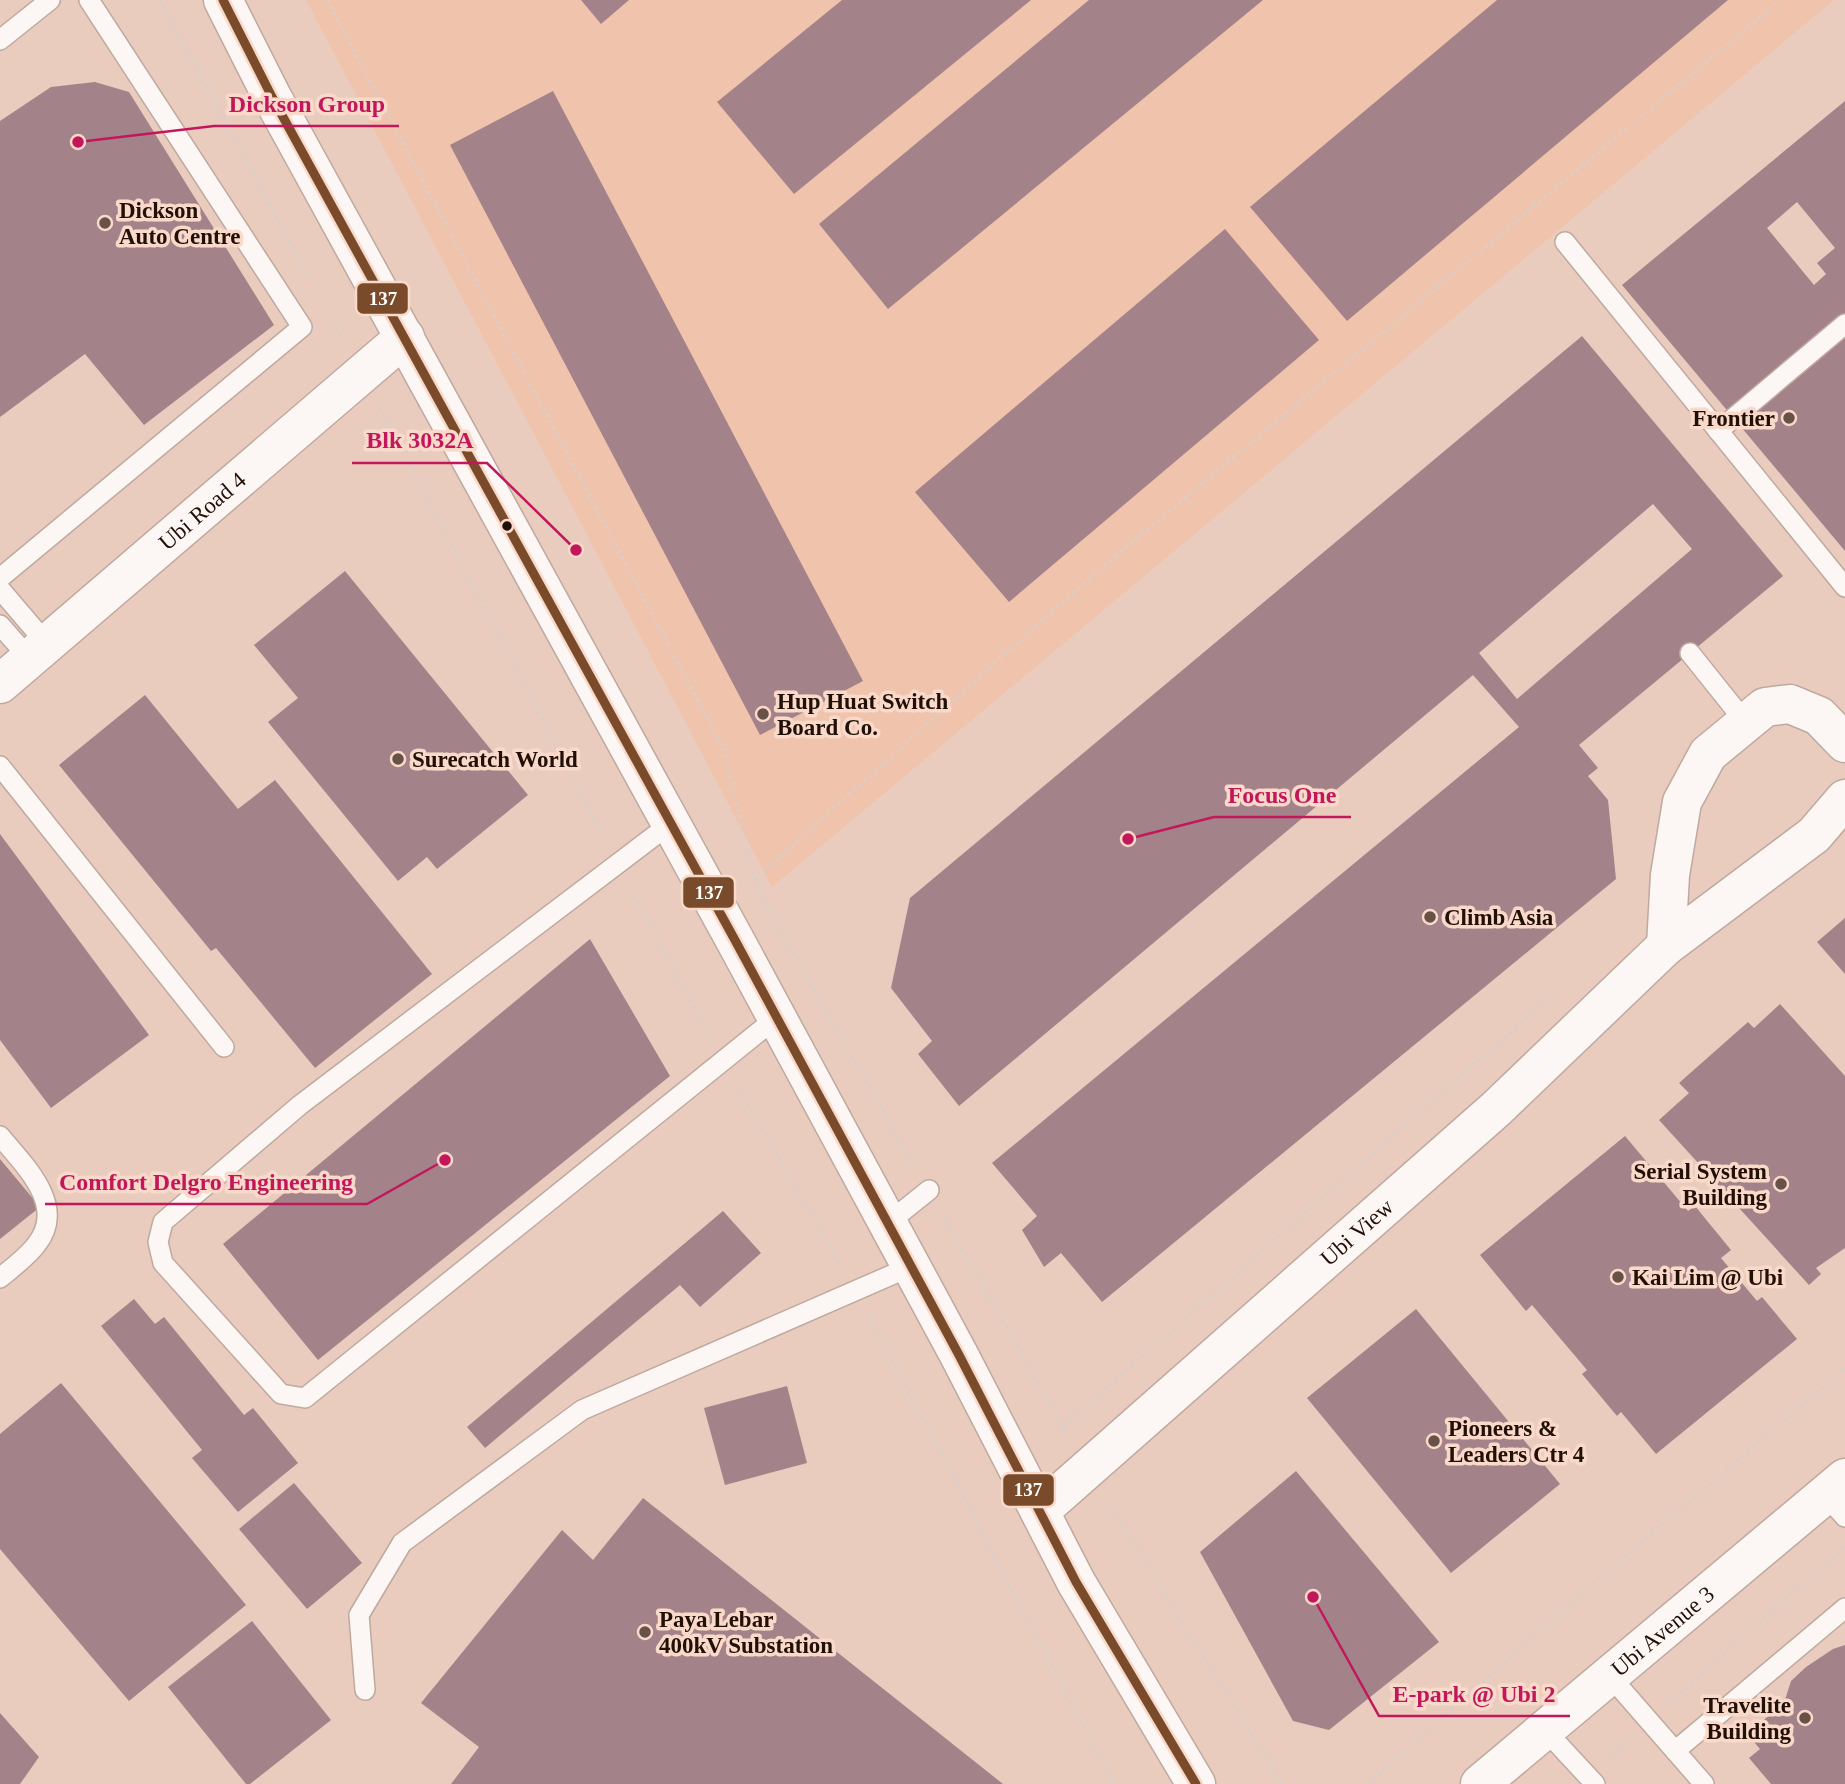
<svg xmlns="http://www.w3.org/2000/svg" width="1845" height="1784" font-family="Georgia,serif">
<style>
.built{fill:#f0c3ac}
.building{fill:#a48289;fill-rule:evenodd}
.lines{fill:none;stroke-linecap:round;stroke-linejoin:round}
.service-casing{stroke:#bfa99e;stroke-width:22}
.minor-casing{stroke:#bfa99e;stroke-width:41}
.tertiary-casing{stroke:#bfa99e;stroke-width:41}
.path{stroke:#d8cfca;stroke-width:4.5;stroke-dasharray:2 5;stroke-linecap:butt}
.service{stroke:#fcf7f5;stroke-width:19}
.minor{stroke:#fcf7f5;stroke-width:38}
.tertiary{stroke:#fcf7f5;stroke-width:38}
.bus-1-casing{stroke:#f9d9c9;stroke-width:14}
.bus-1{stroke:#7a4b2a;stroke-width:9}
.poi-dot{fill:#685247;stroke:#f9d9c9;stroke-width:2.5}
.bus-dot{fill:#221007;stroke:#f9d9c9;stroke-width:2.5}
.labels{text-anchor:middle;stroke-width:7;stroke-linejoin:round;paint-order:stroke}
.poi-label{font-size:23px;font-weight:bold;fill:#221007;stroke:#f9d9c9;text-anchor:start}
.street-label{font-size:23px;fill:#221007;stroke:#f9d9c9}
.leader{fill:none;stroke:#c2185b;stroke-width:2.5}
.callout-dot{fill:#c2185b;stroke:#f9d9c9;stroke-width:2.5}
.callout-label{font-size:24px;text-anchor:middle;font-weight:bold;fill:#c2185b;stroke:#f9d9c9;stroke-width:7;stroke-linejoin:round;paint-order:stroke}
.line-badge{stroke:#f9d9c9;stroke-width:2.5}
.badge-label{font-size:19px;text-anchor:middle;font-weight:bold;fill:#fff}
</style>
<rect width="100%" height="100%" fill="#e9ccbe"/>
<path class="built" d="M306 0H1834L772 887Z"/>
<g class="building">
<path d="M581 0H629L601 24Z"/>
<path d="M842 0H1031L794 194 717 102Z"/>
<path d="M1089 0H1263L888 309 819 224Z"/>
<path d="M1497 0H1728L1347 321 1250 207Z"/>
<path d="M95 82 129 92 274 325 144 425 85 354 0 417V121L51 87Z"/>
<path d="M553 91 863 681 760 735 450 145Z"/>
<path d="M1845 101V551L1622 285ZM1797 202 1835 248 1817 263 1826 274 1814 285 1767 228Z"/>
<path d="M1225 229 1319 340 1009 602 915 492Z"/>
<path d="M1582 336 1783 576 1579 745 1598 768 1588 776 1608 800 1616 879 1102 1302 1061 1253 1044 1267 1022 1230 1037 1216 992 1163 1519 727 1473 675 959 1106 918 1054 932 1041 891 988 910 898ZM1653 504 1692 549 1517 699 1479 653Z"/>
<path d="M345 571 528 795 437 869 427 857 398 881 268 722 298 698 254 645Z"/>
<path d="M145 695 238 809 275 780 432 974 315 1068 216 948 211 951 59 765Z"/>
<path d="M0 834 149 1035 51 1108 0 1040Z"/>
<path d="M1845 918V974L1817 942Z"/>
<path d="M590 939 670 1076 318 1360 223 1244Z"/>
<path d="M1780 1004 1845 1076V1248L1816 1268 1821 1274 1809 1285 1659 1120 1689 1093 1679 1083 1748 1022 1754 1028Z"/>
<path d="M1625 1136 1688 1211 1695 1206 1731 1250 1721 1258 1757 1301 1762 1297 1797 1339 1656 1454 1621 1412 1617 1416 1582 1374 1587 1370 1532 1305 1526 1311 1480 1255Z"/>
<path d="M0 1159 40 1207 0 1239Z"/>
<path d="M723 1211 761 1253 700 1307 680 1285 485 1448 467 1427Z"/>
<path d="M134 1299 155 1324 164 1317 244 1415 253 1408 298 1463 238 1512 192 1458 202 1450 101 1326Z"/>
<path d="M1416 1309 1560 1484 1451 1573 1307 1398Z"/>
<path d="M61 1383 246 1605 129 1701 0 1549V1434Z"/>
<path d="M787 1386 807 1463 725 1485 704 1408Z"/>
<path d="M1296 1471 1439 1642 1329 1730 1293 1721 1200 1552Z"/>
<path d="M294 1483 362 1563 307 1609 239 1529Z"/>
<path d="M643 1498 1003 1784H451L479 1747 421 1703 562 1530 593 1560Z"/>
<path d="M252 1621 331 1720 250 1784H246L168 1687Z"/>
<path d="M1845 1645V1784H1771L1749 1758 1760 1749 1747 1734 1784 1703 1791 1681 1806 1667 1833 1649Z"/>
<path d="M0 1713 39 1757 20 1784H0Z"/>
</g>
<g class="lines">
<defs>
<g id="service">
<path d="M0 40 50 0"/>
<path d="M1565 242 1845 587"/>
<path d="M1718 431 1845 324"/>
<path d="M0 578 302 327 89 0"/>
<path d="M0 589 46 643"/>
<path d="M0 625 29 658"/>
<path d="M1690 653 1746 723"/>
<path d="M0 766 224 1047"/>
<path d="M670 824 300 1105 163 1222 158 1242 163 1263 281 1394 305 1398 776 1018"/>
<path d="M0 1136C24 1165 68 1206 36 1245 27 1257 12 1268 0 1278"/>
<path d="M888 1223 929 1190"/>
<path d="M1825 1495 1845 1517"/>
<path d="M1609 1675 1704 1784"/>
<path d="M365 1690 359 1615 402 1543 582 1410 912 1266"/>
<path d="M1545 1730 1595 1784"/>
<path d="M1675 1751 1845 1608"/>
</g>
<g id="minor">
<path id="s1" d="M0 684 405 337"/>
<path d="M1666 946 1670 875 1682 802 1708 754 1765 707 1790 704 1819 716 1845 743"/>
<path id="s2" d="M1040 1511 1496 1109 1666 946 1814 835 1845 799"/>
</g>
<g id="tertiary">
<path d="M223 0 272 97 736 942 959 1355 1076 1582 1196 1784"/>
<path id="s3" d="M1480 1784 1845 1478"/>
</g>
</defs>
<use href="#service" class="service-casing"/>
<use href="#minor" class="minor-casing"/>
<use href="#tertiary" class="tertiary-casing"/>
<g class="path">
<path d="M160 0 307 274"/>
<path d="M327 0 723 748 755 879 770 913 915 1167"/>
<path d="M333 322 342 339"/>
<path d="M380 408 604 837"/>
<path d="M359 431 390 426"/>
<path d="M755 879 1101 568 1781 0"/>
<path d="M631 889 709 1036"/>
<path d="M737 1086 841 1266"/>
<path d="M944 1217 1067 1434"/>
<path d="M869 1317 1114 1784"/>
<path d="M1063 1426 1554 994"/>
<path d="M1108 1502 1282 1784"/>
<path d="M1670 1702 1844 1547"/>
<path d="M1610 1756 1627 1741"/>
<path d="M1368 1784 1600 1578 1845 1369"/>
</g>
<use href="#service" class="service"/>
<use href="#minor" class="minor"/>
<use href="#tertiary" class="tertiary"/>
<defs>
<path id="bus-1" d="M223 0 272 97 736 942 959 1355 1076 1582 1196 1784"/>
</defs>
<use href="#bus-1" class="bus-1-casing"/>
<use href="#bus-1" class="bus-1"/>
</g>
<g class="poi-dot">
<circle cx="105" cy="223" r="7"/>
<circle cx="1789" cy="418" r="7"/>
<circle cx="763" cy="714" r="7"/>
<circle cx="398" cy="759" r="7"/>
<circle cx="1430" cy="917" r="7"/>
<circle cx="1781" cy="1184" r="7"/>
<circle cx="1618" cy="1277" r="7"/>
<circle cx="1434" cy="1441" r="7"/>
<circle cx="645" cy="1632" r="7"/>
<circle cx="1805" cy="1718" r="7"/>
</g>
<circle class="bus-dot" cx="507" cy="526" r="6"/>
<g class="labels">
<g class="poi-label">
<text x="119" y="218">Dickson<tspan x="119" dy="26">Auto Centre</tspan></text>
<text x="1775" y="426" text-anchor="end">Frontier</text>
<text x="777" y="709">Hup Huat Switch<tspan x="777" dy="26">Board Co.</tspan></text>
<text x="412" y="767">Surecatch World</text>
<text x="1444" y="925">Climb Asia</text>
<text x="1767" y="1179" text-anchor="end">Serial System<tspan x="1767" dy="26">Building</tspan></text>
<text x="1632" y="1285">Kai Lim @ Ubi</text>
<text x="1448" y="1436">Pioneers &amp;<tspan x="1448" dy="26">Leaders Ctr 4</tspan></text>
<text x="659" y="1627">Paya Lebar<tspan x="659" dy="26">400kV Substation</tspan></text>
<text x="1791" y="1713" text-anchor="end">Travelite<tspan x="1791" dy="26">Building</tspan></text>
</g>
<g class="street-label">
<text dy="8" stroke="none"><textPath href="#s1" startOffset="266">Ubi Road 4</textPath></text>
<text dy="8" stroke="none"><textPath href="#s2" startOffset="422">Ubi View</textPath></text>
<text dy="8" stroke="none"><textPath href="#s3" startOffset="238">Ubi Avenue 3</textPath></text>
</g>
</g>
<path class="leader" d="M78 142L214 126H399M576 550L487 463H352M1128 839L1214 817H1351M445 1160L367 1204H45M1313 1597L1379 1716H1570"/>
<g class="callout-dot">
<circle cx="78" cy="142" r="7"/>
<circle cx="576" cy="550" r="7"/>
<circle cx="1128" cy="839" r="7"/>
<circle cx="445" cy="1160" r="7"/>
<circle cx="1313" cy="1597" r="7"/>
</g>
<g class="callout-label">
<text x="307" y="112">Dickson Group</text>
<text x="420" y="448">Blk 3032A</text>
<text x="1282" y="803">Focus One</text>
<text x="206" y="1190">Comfort Delgro Engineering</text>
<text x="1474" y="1702">E-park @ Ubi 2</text>
</g>
<g class="line-badge">
<rect x="356" y="282" width="53" height="33" rx="7" fill="#7a4b2a"/>
<rect x="682" y="876" width="53" height="33" rx="7" fill="#7a4b2a"/>
<rect x="1002" y="1473" width="53" height="34" rx="7" fill="#7a4b2a"/>
</g>
<g class="badge-label">
<text x="383" y="305">137</text>
<text x="709" y="899">137</text>
<text x="1028" y="1496">137</text>
</g>
</svg>
